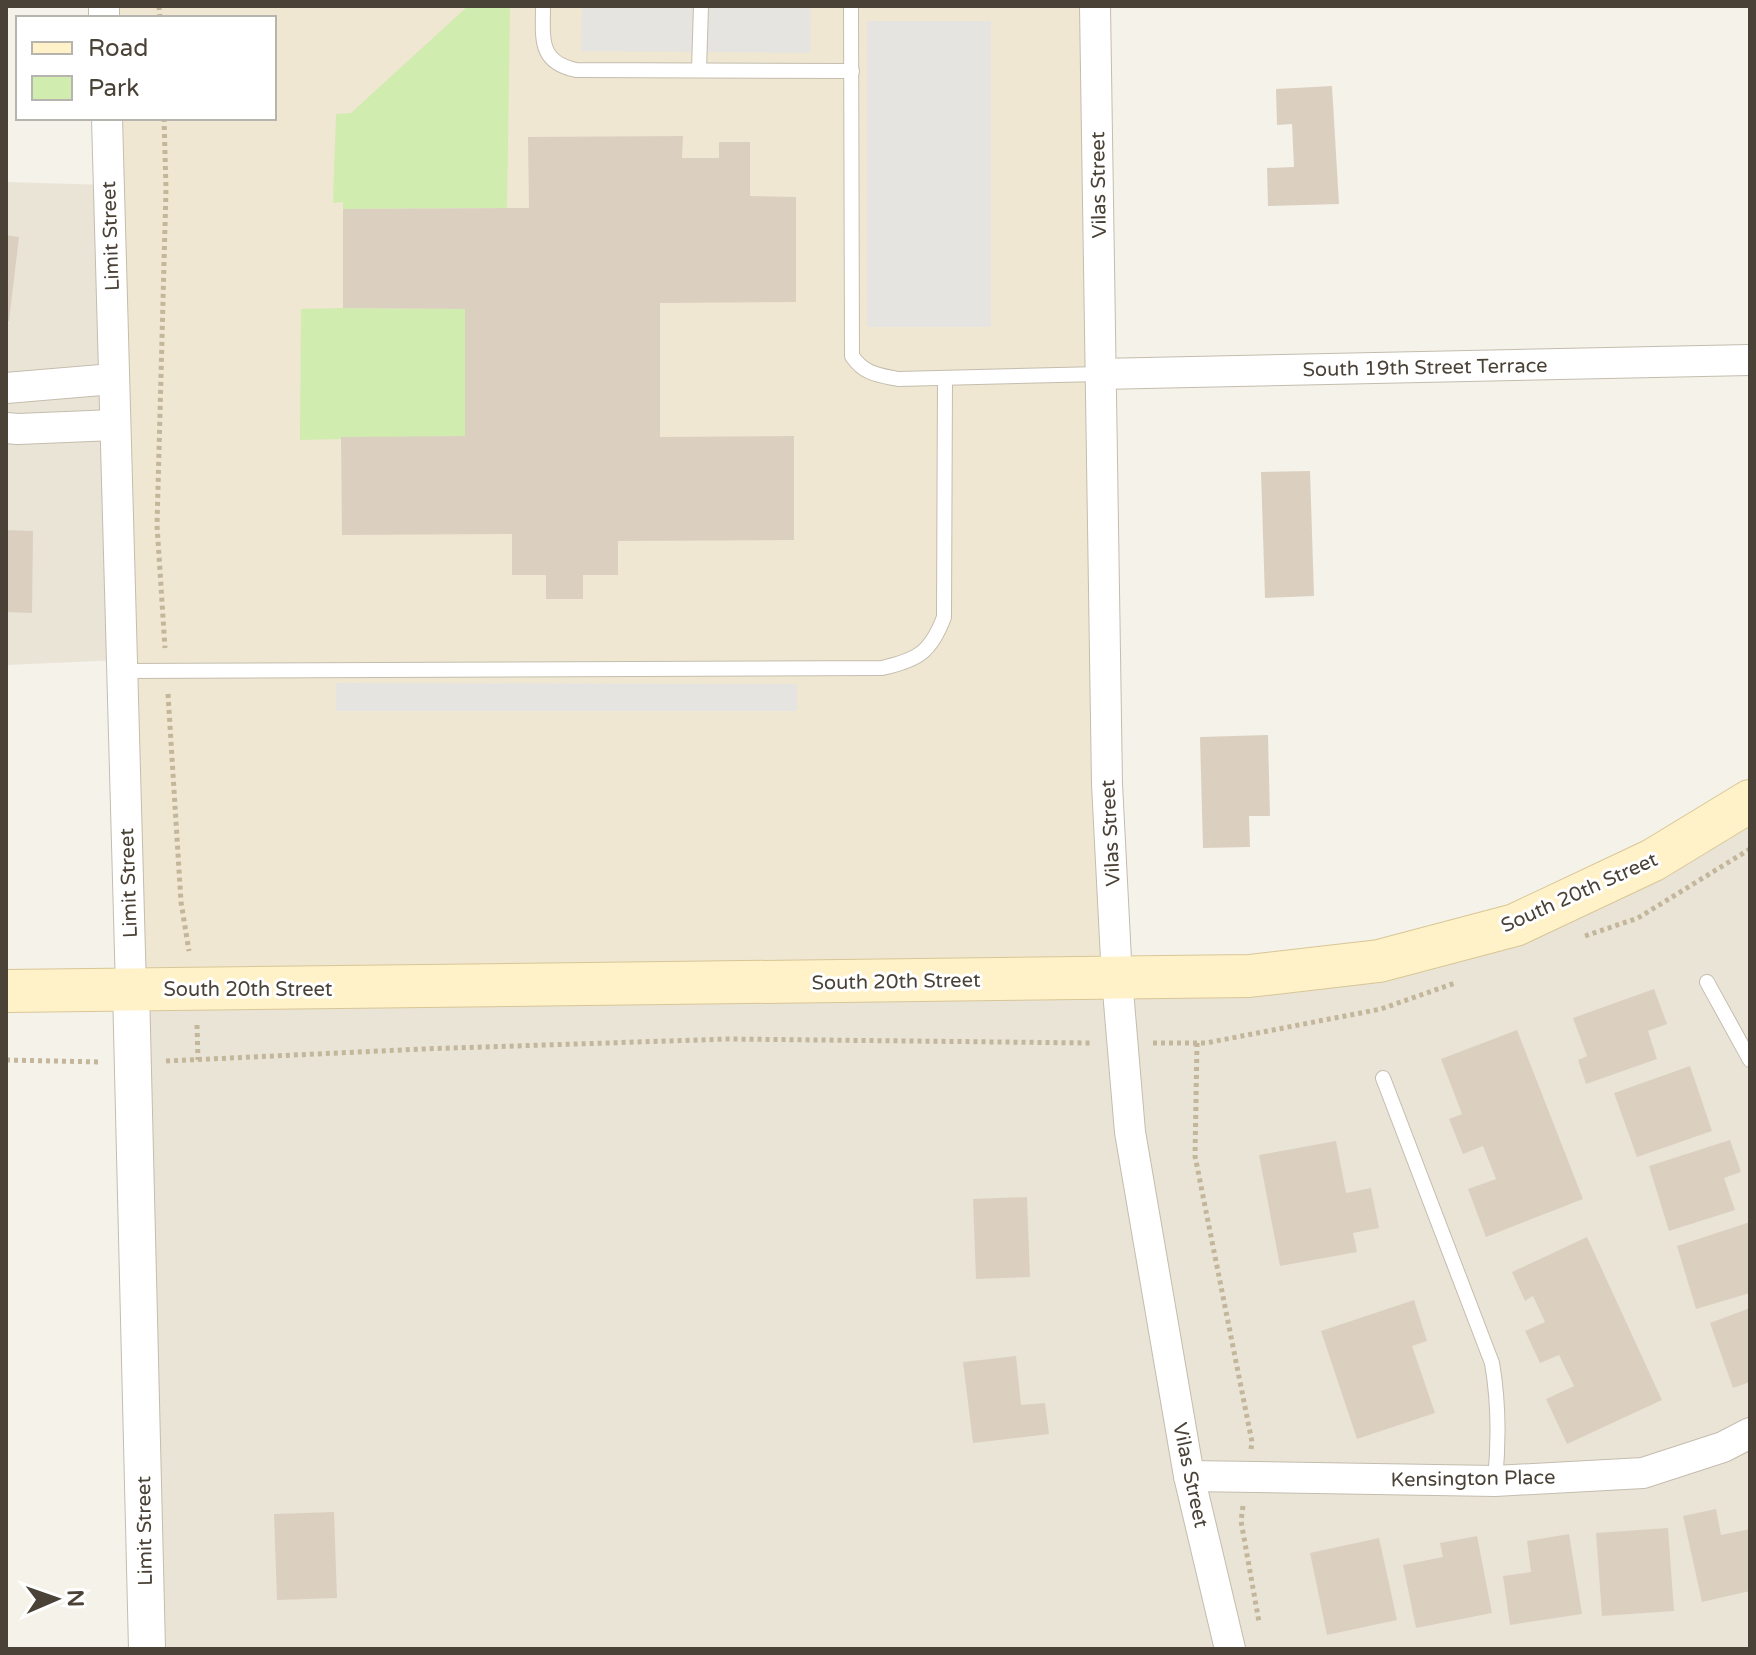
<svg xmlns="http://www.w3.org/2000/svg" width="1756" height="1655" font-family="'Varela Round',sans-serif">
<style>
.residential{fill:#eae4d7}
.education{fill:#efe7d2}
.green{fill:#d0ecaf}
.parking{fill:#e6e4e1}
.building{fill:#dbd0c0}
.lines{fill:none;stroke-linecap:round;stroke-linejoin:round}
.service-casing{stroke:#c4bdae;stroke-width:16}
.minor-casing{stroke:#c4bdae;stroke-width:32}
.tertiary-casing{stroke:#c4bdae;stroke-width:38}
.secondary-casing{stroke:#d8c696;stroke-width:44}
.path{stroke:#c4b69b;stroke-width:5;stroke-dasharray:4 4;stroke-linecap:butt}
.service{stroke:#fff;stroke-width:14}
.minor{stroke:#fff;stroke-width:30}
.tertiary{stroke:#fff;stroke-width:36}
.secondary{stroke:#fff2c9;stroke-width:42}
.labels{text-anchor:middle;stroke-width:6;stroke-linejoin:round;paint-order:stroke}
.street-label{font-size:20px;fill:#4a4237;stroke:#fff}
</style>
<rect width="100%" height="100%" fill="#f5f2e9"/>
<g class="residential">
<path d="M6 182 108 185 122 660 6 665Z"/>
<path d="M1750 801V1649H147L131 989 1379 961Z"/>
</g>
<path class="education" d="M104 6H1095L1117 979 131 989 107 118H274V18H104Z"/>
<g class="green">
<path d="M468 6H510L507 208 343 209V202L333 203 336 114 351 113Z"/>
<path d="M343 308 465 309V436L300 440 301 309Z"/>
</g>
<g class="parking">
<path d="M582 6H811L810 53 581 51Z"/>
<rect x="867" y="21" width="124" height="306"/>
<path d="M336 683 797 684V711H336Z"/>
</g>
<g class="building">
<path d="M1332 86 1339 204 1268 206 1267 168 1294 167 1292 124 1277 125 1276 89Z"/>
<path d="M683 136 682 158H719V142H750V196L796 197V302L660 303V437L794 436V540L618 541V575H583V599H546V575H512V534L342 535 341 437 465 436V309L343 308V209L529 208 528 137Z"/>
<path d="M6 235 19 237 9 321H6Z"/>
<path d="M1310 471 1314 596 1265 598 1261 472Z"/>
<path d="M6 530 33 531 32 613 6 612Z"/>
<path d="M1268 735 1270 816H1249L1250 847 1203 848 1200 737Z"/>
<path d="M1654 989 1667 1024 1648 1031 1657 1059 1586 1084 1578 1060 1587 1056 1573 1018Z"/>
<path d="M1517 1030 1583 1199 1486 1237 1468 1189 1496 1179 1483 1146 1463 1154 1449 1119 1462 1114 1441 1059Z"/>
<path d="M1690 1066 1712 1131 1637 1157 1614 1093Z"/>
<path d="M1730 1140 1741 1172 1724 1178 1735 1210 1669 1231 1649 1166Z"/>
<path d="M1336 1141 1346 1193 1371 1188 1379 1228 1353 1233 1357 1252 1280 1266 1259 1155Z"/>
<path d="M1027 1197 1030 1277 976 1279 973 1199Z"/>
<path d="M1750 1222V1293L1696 1309 1677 1246Z"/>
<path d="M1587 1237 1662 1400 1567 1444 1546 1399 1574 1386 1559 1355 1540 1363 1525 1331 1545 1322 1533 1296 1525 1301 1512 1272Z"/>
<path d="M1414 1300 1427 1341 1412 1346 1435 1413 1357 1439 1321 1331Z"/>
<path d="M1750 1308V1382L1733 1388 1710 1323Z"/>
<path d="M1016 1356 1021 1405 1045 1403 1049 1434 973 1443 963 1362Z"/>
<path d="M1716 1509 1721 1535 1750 1529V1591L1702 1602 1683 1516Z"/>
<path d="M334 1512 337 1598 277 1600 274 1514Z"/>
<path d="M1668 1528 1674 1611 1602 1616 1596 1533Z"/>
<path d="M1569 1534 1582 1614 1510 1625 1503 1576 1531 1572 1527 1541Z"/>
<path d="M1477 1536 1492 1613 1416 1628 1403 1565 1443 1557 1440 1543Z"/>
<path d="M1379 1538 1397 1620 1327 1635 1310 1553Z"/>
</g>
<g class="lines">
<defs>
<g id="service">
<path d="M543 6C543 38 538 62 576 70L852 71"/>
<path d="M851 6 852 356C864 374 878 375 898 379L1100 374"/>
<path d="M699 70 701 6"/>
<path d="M122 671 882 668C918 660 931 652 944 617L945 378"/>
<path d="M1707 982 1750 1060"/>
<path d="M1383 1078 1492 1363C1499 1403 1499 1440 1495 1481"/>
</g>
<g id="minor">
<path d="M104 6V18"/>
<path d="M1095 6 1107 784 1117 979 1130 1132 1189 1476 1230 1649"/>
<path d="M107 118 131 989"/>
<path d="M1100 374 1750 360"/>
<path d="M6 388 113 379"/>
<path d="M6 428 18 429 114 425"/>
<path d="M1189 1476 1495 1481 1643 1473 1723 1447 1750 1433"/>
</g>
<path id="tertiary" d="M131 989 147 1649"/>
<path id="secondary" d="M6 991 1249 976 1379 961 1515 925 1653 860 1750 801"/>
</defs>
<use href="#service" class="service-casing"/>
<use href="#minor" class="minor-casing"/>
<use href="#tertiary" class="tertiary-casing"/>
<use href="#secondary" class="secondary-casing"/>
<g class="path">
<path d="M159 6 160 18"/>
<path d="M164 118 166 189 157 525 165 648"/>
<path d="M168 694 181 902 189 951"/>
<path d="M1585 936 1638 918 1750 849"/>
<path d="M197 1025 198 1060"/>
<path d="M1153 1043H1206L1381 1009 1455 983"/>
<path d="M1197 1043 1195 1156 1252 1442 1251 1449"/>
<path d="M6 1060 100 1062"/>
<path d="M166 1061 422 1049 729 1039 1091 1043"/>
<path d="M1243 1506 1241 1521 1259 1622"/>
</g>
<use href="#service" class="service"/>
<use href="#minor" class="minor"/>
<use href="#tertiary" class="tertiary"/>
<use href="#secondary" class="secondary"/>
</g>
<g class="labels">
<g class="street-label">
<text transform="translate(1098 185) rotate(-91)" y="7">Vilas Street</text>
<text transform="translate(110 236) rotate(-92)" y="7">Limit Street</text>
<text transform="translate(1425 367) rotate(-1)" y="7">South 19th Street Terrace</text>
<text transform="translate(1110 833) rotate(-93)" y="7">Vilas Street</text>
<text transform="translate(128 883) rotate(-92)" y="7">Limit Street</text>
<text transform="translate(1579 892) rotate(-24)" y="7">South 20th Street</text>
<text transform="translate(896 981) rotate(-1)" y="7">South 20th Street</text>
<text x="248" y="996">South 20th Street</text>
<text transform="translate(1191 1475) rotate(78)" y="7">Vilas Street</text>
<text transform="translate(1473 1478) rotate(-1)" y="7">Kensington Place</text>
<text transform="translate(144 1531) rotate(-91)" y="7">Limit Street</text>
</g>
</g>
<rect width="1756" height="1655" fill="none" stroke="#4a4237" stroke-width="16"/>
<rect x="16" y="16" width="260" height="104" fill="#ffffff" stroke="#b7b3af" stroke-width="2"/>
<rect x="32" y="42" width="40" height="12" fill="#fff2c9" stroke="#b7b3af" stroke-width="2"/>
<text x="88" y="56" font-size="24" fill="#4a4237">Road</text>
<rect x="32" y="76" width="40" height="24" fill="#d0ecaf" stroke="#b7b3af" stroke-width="2"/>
<text x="88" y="96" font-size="24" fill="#4a4237">Park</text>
<g transform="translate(56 1599) rotate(88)" stroke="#ffffff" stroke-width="6" paint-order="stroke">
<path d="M0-6L14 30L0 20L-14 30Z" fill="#4a4237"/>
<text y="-12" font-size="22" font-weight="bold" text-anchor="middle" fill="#4a4237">N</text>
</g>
</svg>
